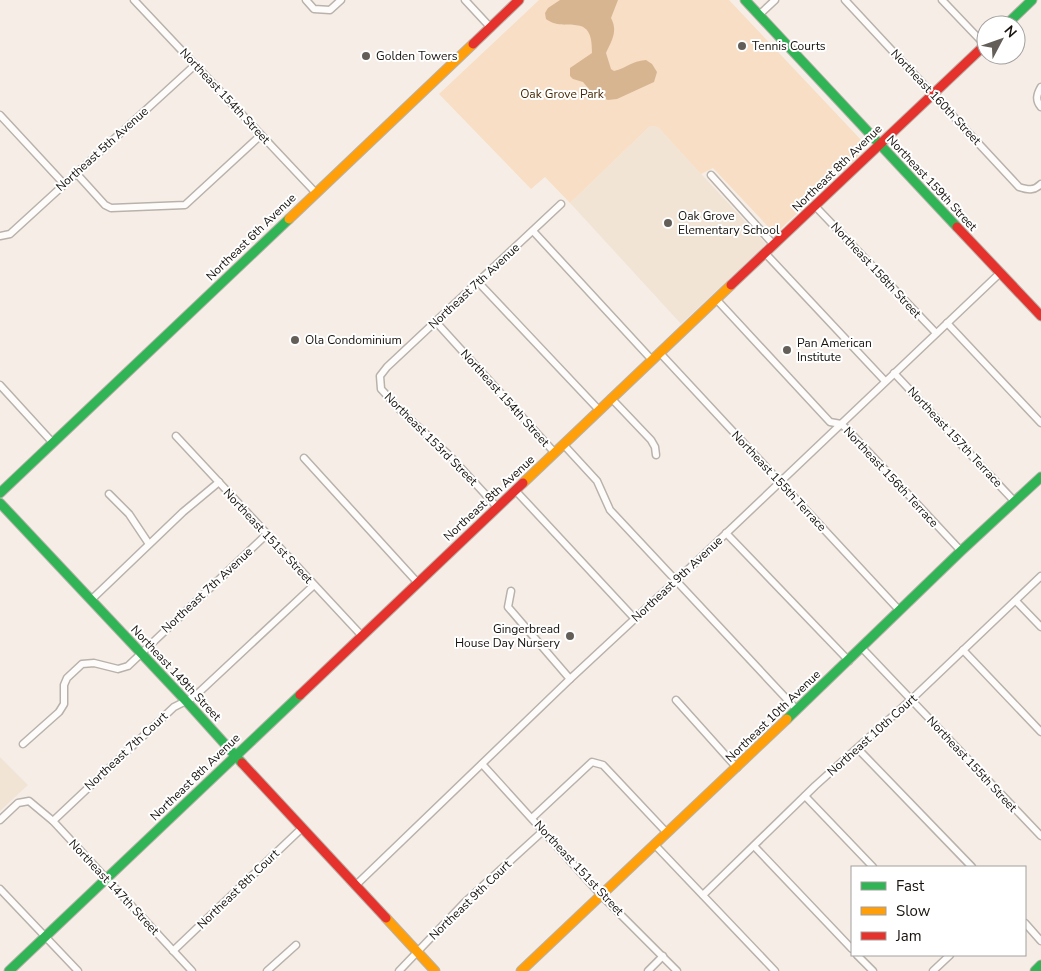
<svg xmlns="http://www.w3.org/2000/svg" width="1041" height="971" font-family="'Nunito Sans',sans-serif">
<style>
.built{fill:#f2e4d5}
.green{fill:#f7dec4}
.water{fill:#d7b591}
.lines{fill:none;stroke-linecap:round;stroke-linejoin:round}
.street-casing{stroke:#b8b2ab;stroke-width:9}
.fast-casing{stroke:#b8b2ab;stroke-width:11}
.slow-casing{stroke:#b8b2ab;stroke-width:11}
.jam-casing{stroke:#b8b2ab;stroke-width:11}
.street{stroke:#fefcfb;stroke-width:6}
.fast{stroke:#30b455;stroke-width:9}
.slow{stroke:#ff9f0a;stroke-width:9}
.jam{stroke:#e5322d;stroke-width:9}
.poi-dot{fill:#645e58;stroke:#fff;stroke-width:2}
.labels{text-anchor:middle;stroke-width:4;stroke-linejoin:round;paint-order:stroke}
.poi-label{font-size:12px;fill:#16110c;stroke:#fff;text-anchor:start}
.park-label{font-size:12px;fill:#452700;stroke:#fff}
.street-label{font-size:12px;fill:#16110c;stroke:#fff}
</style>
<rect width="100%" height="100%" fill="#f6eee6"/>
<g class="built">
<path d="M650 126 658 127 766 244 681 324 570 203Z"/>
<path d="M0 757 28 785 0 811Z"/>
</g>
<path class="green" d="M539 0H729L864 143V148L863 152 775 234 713 168 701 174 658 127 650 126 570 203 545 177 531 189 439 94Z"/>
<path class="water" d="M560 0H618L611 18C618 31 612 40 606 53L611 69 614 71C627 68 631 61 646 60L652 64 657 72 654 82 617 99 608 100 594 95 583 82 573 79 570 76V68L592 53C593 9 565 34 546 19L545 13 548 8Z"/>
<g class="lines">
<defs>
<g id="street">
<path d="M134 0 315 192"/>
<path d="M306 0 314 9 330 10 341 0"/>
<path d="M465 0 491 28"/>
<path d="M845 0 1019 187C1028 190 1034 191 1041 184"/>
<path d="M942 0 985 45"/>
<path d="M759 15 775 0"/>
<path d="M1041 87C1037 94 1035 100 1041 107"/>
<path d="M0 115 64 184"/>
<path d="M76 173 105 205 111 208 185 205 261 135"/>
<path d="M711 175 774 245"/>
<path d="M815 206 936 333"/>
<path d="M533 231 652 360"/>
<path d="M0 236 10 234 195 65"/>
<path d="M765 253 885 381"/>
<path d="M478 282 599 410"/>
<path d="M716 299 830 422 841 424 848 430 961 551"/>
<path d="M436 322 554 452"/>
<path d="M947 323 1041 423"/>
<path d="M660 353 899 610"/>
<path d="M894 373 1015 502"/>
<path d="M0 385 53 443"/>
<path d="M611 398 651 440 655 447 656 455"/>
<path d="M176 436 362 636"/>
<path d="M563 444 597 481 610 510 797 710"/>
<path d="M304 458 417 582"/>
<path d="M515 490 635 619"/>
<path d="M109 494 129 514 149 544"/>
<path d="M497 507 450 456 402 412 381 389 380 376 387 367 561 204"/>
<path d="M726 533 849 661"/>
<path d="M511 591 508 607 570 679"/>
<path d="M91 600 183 512 219 482"/>
<path d="M1016 601 1041 627"/>
<path d="M862 648 1041 836"/>
<path d="M963 650 1041 732"/>
<path d="M676 700 737 768"/>
<path d="M23 744 59 712 64 704V685L67 678 82 664 94 663 118 669 128 666 267 534"/>
<path d="M858 749 972 867"/>
<path d="M482 764 601 895 677 971"/>
<path d="M805 796 873 867"/>
<path d="M532 818 592 762 603 765 667 833"/>
<path d="M0 820 18 803 29 801 53 821 192 971"/>
<path d="M53 821 174 707 194 697 314 585"/>
<path d="M655 845 775 971"/>
<path d="M754 846 852 949"/>
<path d="M355 886 570 679 696 562 1000 273"/>
<path d="M0 889 78 971"/>
<path d="M703 895 815 786 916 695 1041 576"/>
<path d="M1025 923 1041 941"/>
<path d="M173 951 302 828"/>
<path d="M857 955 873 971"/>
<path d="M267 971 296 945"/>
<path d="M399 971 465 902 543 831"/>
<path d="M648 971 663 956"/>
<path d="M933 971 950 955"/>
</g>
<g id="fast">
<path d="M745 0 957 227"/>
<path d="M1006 25 1032 0"/>
<path d="M0 493 289 219"/>
<path d="M0 503 187 702 242 763"/>
<path d="M787 719 961 551 1041 477"/>
<path d="M9 971 300 695"/>
<path d="M1035 971 1041 965"/>
</g>
<g id="slow">
<path d="M289 219 473 44"/>
<path d="M523 483 731 285"/>
<path d="M386 918 435 971"/>
<path d="M521 971 787 719"/>
</g>
<g id="jam">
<path d="M473 44 519 0"/>
<path d="M957 227 1041 316"/>
<path d="M731 285 986 44"/>
<path d="M300 695 523 483"/>
<path d="M242 763 386 918"/>
</g>
</defs>
<use href="#street" class="street-casing"/>
<use href="#fast" class="fast-casing"/>
<use href="#slow" class="slow-casing"/>
<use href="#jam" class="jam-casing"/>
<use href="#street" class="street"/>
<use href="#fast" class="fast"/>
<use href="#slow" class="slow"/>
<use href="#jam" class="jam"/>
</g>
<g class="poi-dot">
<circle cx="742" cy="46" r="5"/>
<circle cx="366" cy="56" r="5"/>
<circle cx="668" cy="223" r="5"/>
<circle cx="295" cy="340" r="5"/>
<circle cx="787" cy="350" r="5"/>
<circle cx="570" cy="636" r="5"/>
</g>
<g class="labels">
<g class="poi-label">
<text x="752" y="50">Tennis Courts</text>
<text x="376" y="60">Golden Towers</text>
<text x="678" y="220">Oak Grove<tspan x="678" dy="14">Elementary School</tspan></text>
<text x="305" y="344">Ola Condominium</text>
<text x="797" y="347">Pan American<tspan x="797" dy="14">Institute</tspan></text>
<text x="560" y="633" text-anchor="end">Gingerbread<tspan x="560" dy="14">House Day Nursery</tspan></text>
</g>
<g class="park-label">
<text x="562" y="98">Oak Grove Park</text>
</g>
<g class="street-label">
<text transform="translate(225 96) rotate(47)" y="4">Northeast 154th Street</text>
<text transform="translate(936 97) rotate(47)" y="4">Northeast 160th Street</text>
<text transform="translate(102 149) rotate(-42)" y="4">Northeast 5th Avenue</text>
<text transform="translate(837 168) rotate(-44)" y="4">Northeast 8th Avenue</text>
<text transform="translate(932 183) rotate(47)" y="4">Northeast 159th Street</text>
<text transform="translate(251 237) rotate(-44)" y="4">Northeast 6th Avenue</text>
<text transform="translate(876 270) rotate(47)" y="4">Northeast 158th Street</text>
<text transform="translate(474 286) rotate(-43)" y="4">Northeast 7th Avenue</text>
<text transform="translate(505 398) rotate(48)" y="4">Northeast 154th Street</text>
<text transform="translate(955 437) rotate(47)" y="4">Northeast 157th Terrace</text>
<text transform="translate(431 439) rotate(45)" y="4">Northeast 153rd Street</text>
<text transform="translate(891 477) rotate(47)" y="4">Northeast 156th Terrace</text>
<text transform="translate(779 481) rotate(47)" y="4">Northeast 155th Terrace</text>
<text transform="translate(489 498) rotate(-43)" y="4">Northeast 8th Avenue</text>
<text transform="translate(268 536) rotate(47)" y="4">Northeast 151st Street</text>
<text transform="translate(677 579) rotate(-43)" y="4">Northeast 9th Avenue</text>
<text transform="translate(207 590) rotate(-43)" y="4">Northeast 7th Avenue</text>
<text transform="translate(176 673) rotate(47)" y="4">Northeast 149th Street</text>
<text transform="translate(773 716) rotate(-44)" y="4">Northeast 10th Avenue</text>
<text transform="translate(872 735) rotate(-42)" y="4">Northeast 10th Court</text>
<text transform="translate(126 751) rotate(-43)" y="4">Northeast 7th Court</text>
<text transform="translate(972 764) rotate(47)" y="4">Northeast 155th Street</text>
<text transform="translate(195 777) rotate(-44)" y="4">Northeast 8th Avenue</text>
<text transform="translate(579 868) rotate(47)" y="4">Northeast 151st Street</text>
<text transform="translate(114 887) rotate(47)" y="4">Northeast 147th Street</text>
<text transform="translate(238 889) rotate(-44)" y="4">Northeast 8th Court</text>
<text transform="translate(470 900) rotate(-44)" y="4">Northeast 9th Court</text>
</g>
</g>
<rect x="851" y="866" width="175" height="90" fill="#ffffff" stroke="#a2a09e"/>
<rect x="861" y="882" width="25" height="8" fill="#30b455" stroke="#a2a09e"/>
<text x="896" y="891" font-size="15" fill="#16110c">Fast</text>
<rect x="861" y="907" width="25" height="8" fill="#ff9f0a" stroke="#a2a09e"/>
<text x="896" y="916" font-size="15" fill="#16110c">Slow</text>
<rect x="861" y="932" width="25" height="8" fill="#e5322d" stroke="#a2a09e"/>
<text x="896" y="941" font-size="15" fill="#16110c">Jam</text>
<g transform="translate(1001 40) rotate(49)"><circle r="24" fill="#ffffff" stroke="#a2a09e"/>
<path d="M0-4L9 19L0 12L-9 19Z" fill="#645e58"/>
<text y="-8" font-size="14" font-weight="bold" text-anchor="middle" fill="#16110c">N</text>
</g>
</svg>
